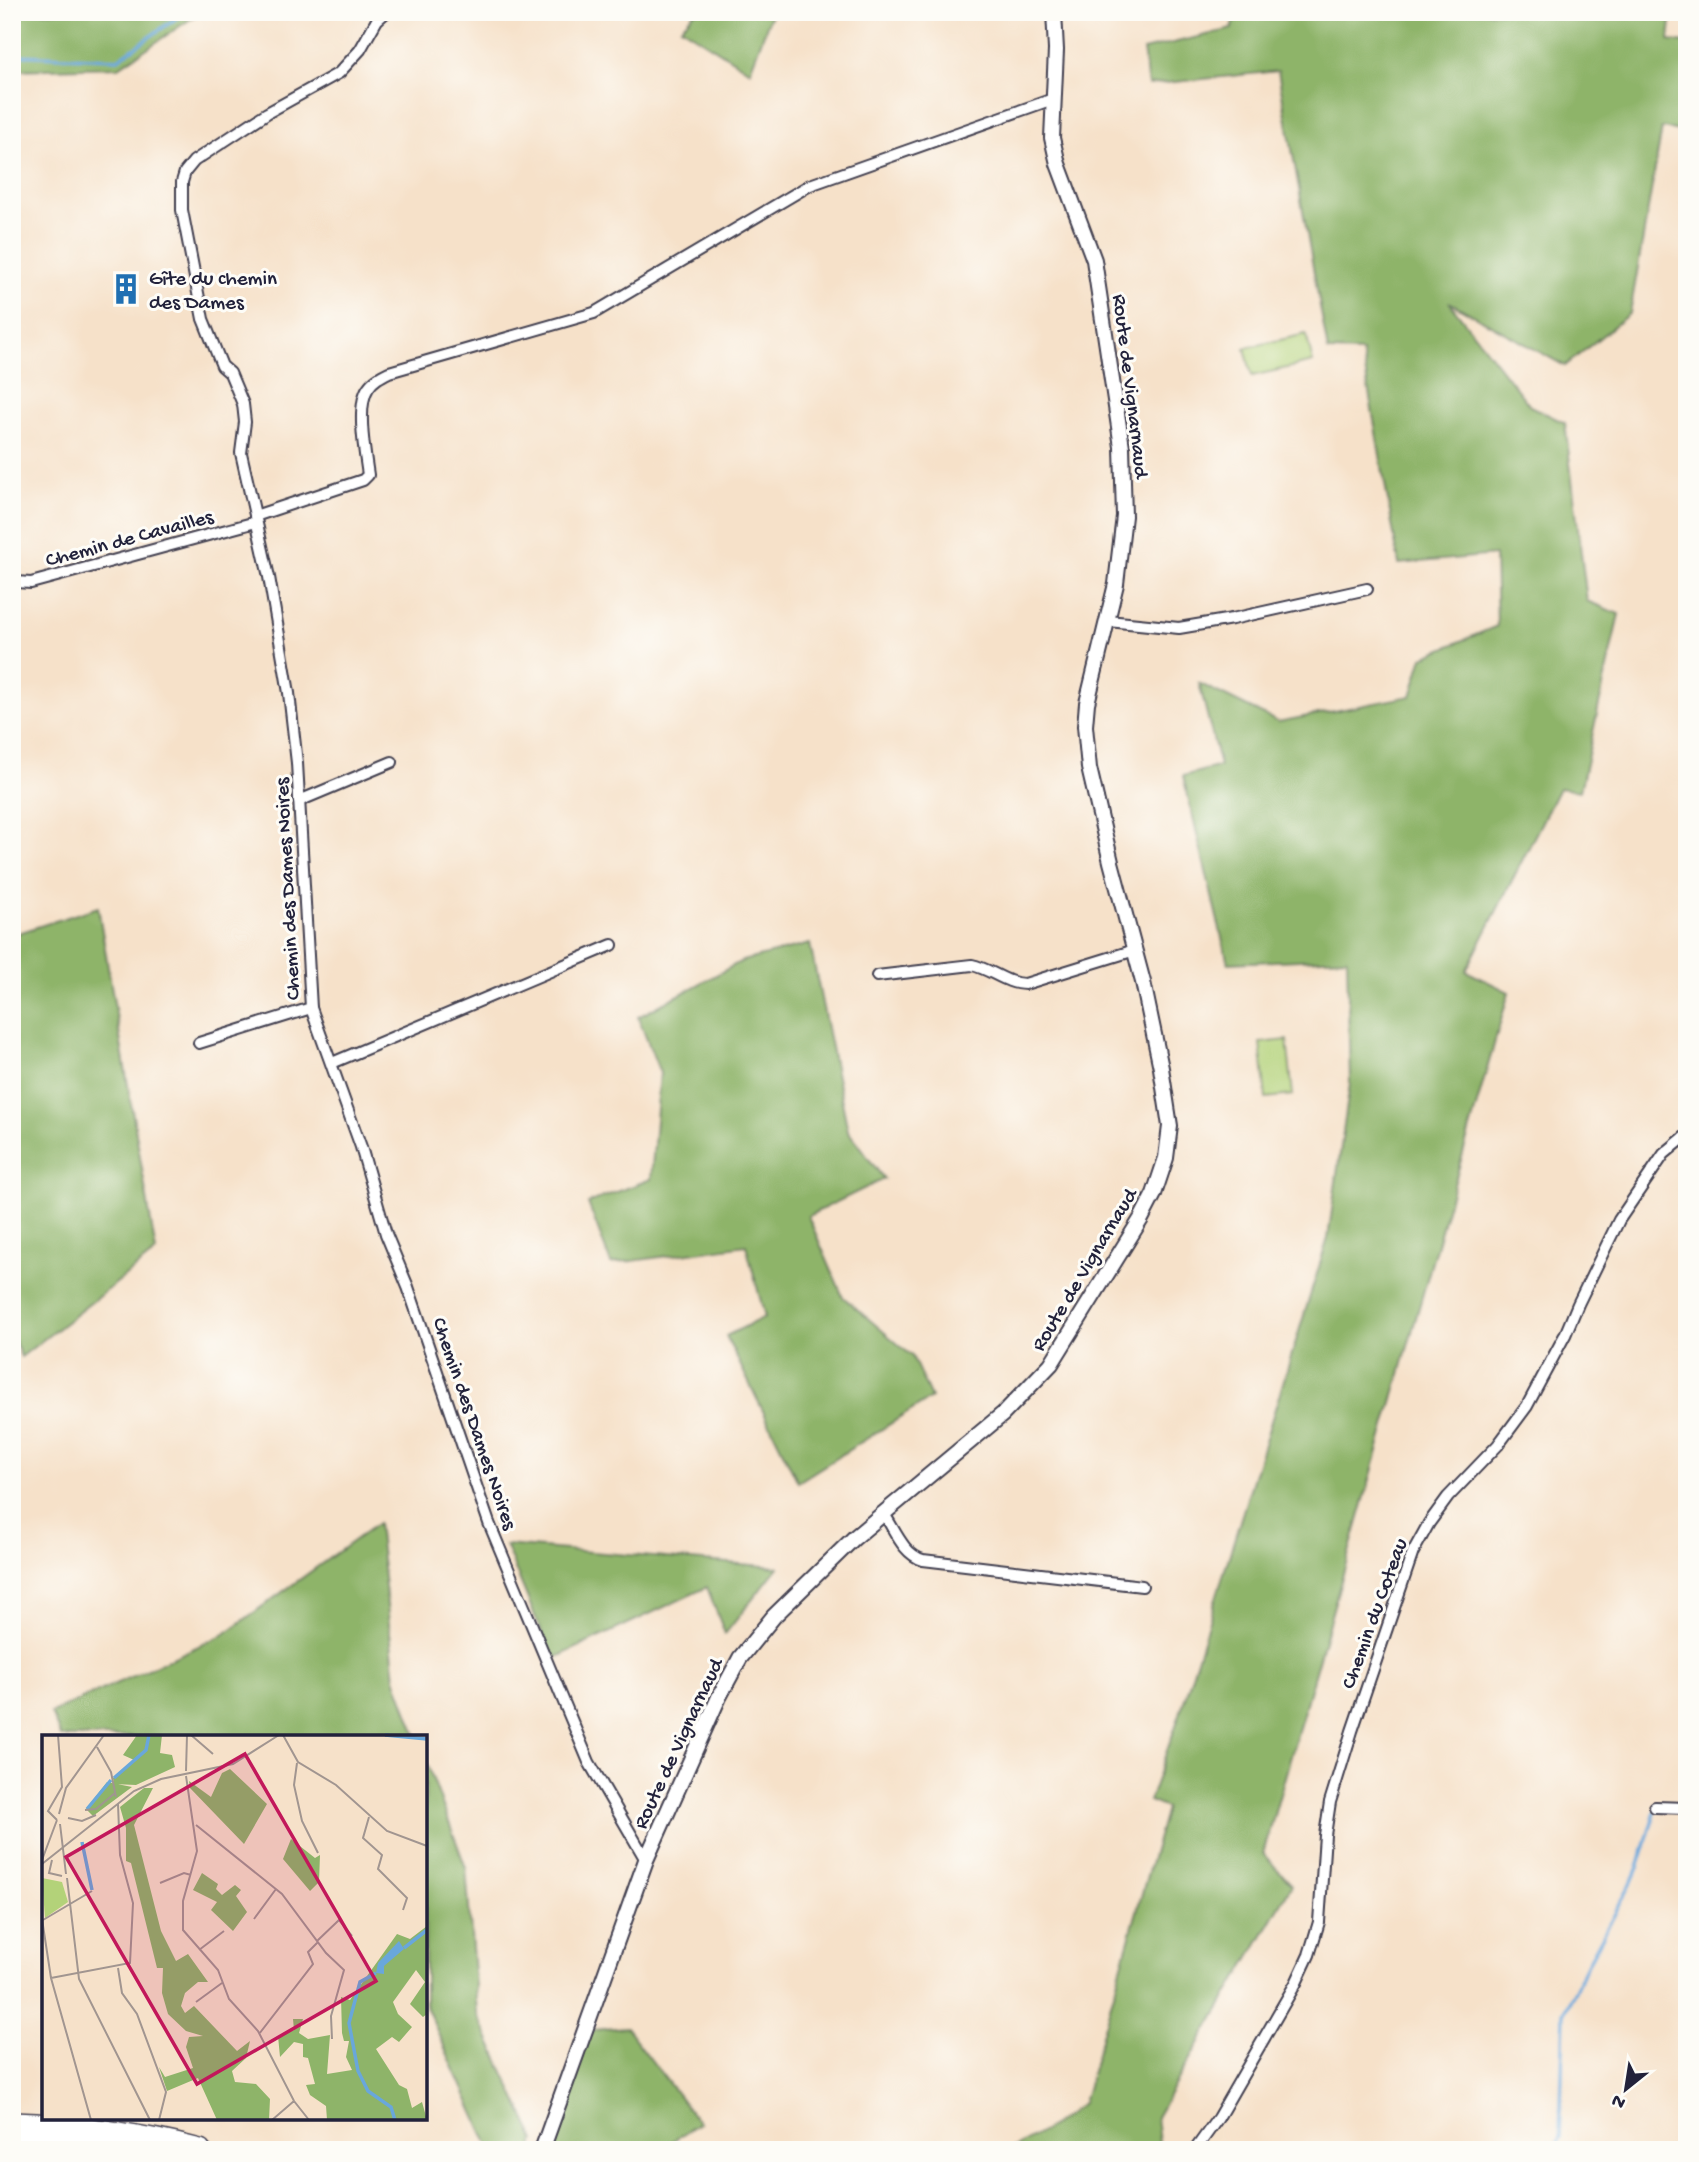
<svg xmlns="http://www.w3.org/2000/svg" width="1699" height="2162" font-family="'Gochi Hand',sans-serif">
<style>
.green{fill:#b3d279;stroke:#6a7a5a;stroke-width:2}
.forest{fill:#8eb469;stroke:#586b52;stroke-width:2}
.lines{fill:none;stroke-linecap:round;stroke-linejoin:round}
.stream{stroke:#69a7db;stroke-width:3.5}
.minor-casing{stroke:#423f50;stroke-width:14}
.tertiary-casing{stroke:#423f50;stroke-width:18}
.motorway-casing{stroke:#423f50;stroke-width:24}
.minor{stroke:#fff;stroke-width:10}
.tertiary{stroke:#fff;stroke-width:14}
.motorway{stroke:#fff;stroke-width:21}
.labels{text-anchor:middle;stroke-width:6;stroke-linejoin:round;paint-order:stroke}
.poi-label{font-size:21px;fill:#22223b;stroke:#fdfcf7;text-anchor:start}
.street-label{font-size:21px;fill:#22223b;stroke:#fdfcf7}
.inset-river{fill:none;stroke:#69a7db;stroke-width:3.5}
.inset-road{fill:none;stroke:#a19590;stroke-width:2}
.view{fill:#c2185b;fill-opacity:0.15;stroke:#c2185b;stroke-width:3.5}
.inset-edge{fill:none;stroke:#22223b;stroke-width:3.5}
</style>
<rect width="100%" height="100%" fill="#fdfcf7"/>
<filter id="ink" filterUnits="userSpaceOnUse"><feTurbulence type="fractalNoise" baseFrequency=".0143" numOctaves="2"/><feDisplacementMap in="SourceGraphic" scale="14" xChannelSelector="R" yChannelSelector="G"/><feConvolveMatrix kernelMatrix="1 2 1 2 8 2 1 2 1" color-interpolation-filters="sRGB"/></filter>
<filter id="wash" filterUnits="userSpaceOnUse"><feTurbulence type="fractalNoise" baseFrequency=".00686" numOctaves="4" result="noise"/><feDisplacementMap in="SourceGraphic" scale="28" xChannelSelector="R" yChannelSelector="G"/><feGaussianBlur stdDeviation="1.57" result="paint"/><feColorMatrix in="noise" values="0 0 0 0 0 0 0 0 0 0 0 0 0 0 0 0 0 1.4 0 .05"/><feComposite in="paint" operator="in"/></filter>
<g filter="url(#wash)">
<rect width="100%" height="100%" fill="#f6e1c9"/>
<g class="green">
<path d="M1306 334 1313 362 1252 376 1245 348Z"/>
<path d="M1287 1040 1293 1095 1266 1098 1260 1043Z"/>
</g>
<g class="forest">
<path d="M12 12H201L119 67 12 70Z"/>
<path d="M695 12H772L750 71 681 27Z"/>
<path d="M1237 12H1672L1669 41 1687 43V132L1662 128 1630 313 1565 366 1449 302 1530 406 1565 423 1587 601 1619 614 1580 791 1559 788 1466 971 1509 992 1263 1854 1292 1885 1156 2117 1160 2150H1010L1052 2126 1083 2103 1166 1808 1149 1801 1180 1714 1328 1238 1350 1083 1347 958 1228 963 1183 776 1220 766 1199 683 1278 722 1411 696 1423 657 1497 626 1495 555 1399 564 1362 352 1328 351 1278 71 1148 85 1143 50 1232 29Z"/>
<path d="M98 907 156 1252 21 1357 12 1335V935Z"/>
<path d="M810 944 848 1131 884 1179 808 1216 843 1297 912 1356 931 1398 798 1482 726 1336 765 1317 746 1245 611 1264 588 1203 651 1179 660 1073 638 1017 742 961Z"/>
<path d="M378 1523 395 1678 417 1737H61L51 1713 223 1635Z"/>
<path d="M505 1545 778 1567 725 1634 707 1587 553 1659Z"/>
<path d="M425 1758 466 1868 477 2013 535 2140 531 2150H491L425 2004Z"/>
<path d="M626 2027 699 2123 659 2150H551L582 2050 593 2030Z"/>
</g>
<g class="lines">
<g class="stream">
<path d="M12 55 118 59 185 12"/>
<path d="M1553 2150 1560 2137 1564 2013 1590 1959 1630 1886 1639 1865 1655 1812"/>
</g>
</g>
</g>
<g filter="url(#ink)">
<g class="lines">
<defs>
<g id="minor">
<path d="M386 12 377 20 360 50 339 73 267 113 194 161 185 172 182 182V210L203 319 222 366 230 373 243 404 245 422 241 453 269 577 289 693 297 763 311 1008 361 1147 386 1234 408 1287 489 1523 589 1762 646 1860"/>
<path d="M255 516 363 480 368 475C365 454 356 406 368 388 373 380 381 376 389 372L594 313 810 185 1053 99"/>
<path d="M12 578 16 582 31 583 256 522"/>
<path d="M1108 621 1179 628 1232 619 1367 589"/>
<path d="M299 801 392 762"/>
<path d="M877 976 972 965C991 969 1006 984 1025 984L1135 950"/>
<path d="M199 1043 311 1008"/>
<path d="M332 1063 612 945"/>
<path d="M884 1514C895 1530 903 1554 923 1560L1142 1586"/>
<path d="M1655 1807 1687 1808"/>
<path d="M1195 2150 1218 2118 1296 1983 1309 1955 1319 1922 1325 1835 1330 1802 1352 1731 1413 1552 1429 1523 1448 1497 1498 1445 1527 1406 1565 1335 1578 1304 1619 1220 1664 1154 1687 1135"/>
</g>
<path id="tertiary" d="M542 2150 646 1860 719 1697 740 1658 774 1616 854 1538 1003 1414 1051 1364 1141 1219 1154 1194 1166 1158 1170 1126 1161 1068 1143 982 1111 862 1089 768 1085 726 1087 703 1116 584 1124 516 1122 447 1094 260 1058 164 1052 138 1056 50 1054 12"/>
<g id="motorway">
<path d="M12 2123C75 2125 139 2134 200 2150"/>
<path d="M12 2138 123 2150"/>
</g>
</defs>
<use href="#minor" class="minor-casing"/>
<use href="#tertiary" class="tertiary-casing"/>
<use href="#motorway" class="motorway-casing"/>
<use href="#minor" class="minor"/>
<use href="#tertiary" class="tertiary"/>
<use href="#motorway" class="motorway"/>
</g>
</g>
<defs>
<symbol id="building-bare" viewBox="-9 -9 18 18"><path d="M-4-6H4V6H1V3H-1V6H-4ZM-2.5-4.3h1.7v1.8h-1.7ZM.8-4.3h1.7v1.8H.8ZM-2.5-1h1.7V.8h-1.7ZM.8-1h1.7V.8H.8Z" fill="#1f6fb2" stroke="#fdfcf7" stroke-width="2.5" paint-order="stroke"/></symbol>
</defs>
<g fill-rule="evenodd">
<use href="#building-bare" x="104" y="267" width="44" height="44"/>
</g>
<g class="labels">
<g class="poi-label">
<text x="149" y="284">Gîte du chemin<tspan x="149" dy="24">des Dames</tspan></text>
</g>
<g class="street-label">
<text transform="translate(1132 386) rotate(83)" y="7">Route de Vignarnaud</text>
<text transform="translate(129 537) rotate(-15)" y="7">Chemin de Cavailles</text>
<text transform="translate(286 889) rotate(-93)" y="7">Chemin des Dames Noires</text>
<text transform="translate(1083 1269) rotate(-59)" y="7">Route de Vignarnaud</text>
<text transform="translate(476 1423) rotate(71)" y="7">Chemin des Dames Noires</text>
<text transform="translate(1373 1613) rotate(-70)" y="7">Chemin du Coteau</text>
<text transform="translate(677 1743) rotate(-65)" y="7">Route de Vignarnaud</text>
</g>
</g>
<g transform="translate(42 1735)">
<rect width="385" height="385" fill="#f6e1c9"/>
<path d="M0 143 20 147 26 167 3 183Z" fill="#b3d279"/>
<path d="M95 0H120L118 18 130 20 133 32 94 50 72 49 71 43 92 25 81 20ZM188 34 225 69 202 109 148 53 147 46 169 62 180 38ZM65 47 90 52 51 81 44 74ZM102 53H111L92 90 119 196 134 226 146 219 166 247H156L143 258 139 271 143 278 152 271 195 316 208 306 204 323 190 336 193 347 214 349 228 364 227 385H175L156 343 125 356 117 332 123 342 151 333 144 312 147 302 161 301 144 296 126 279 120 258 121 233H115L89 128 84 126V93L78 72ZM249 104 273 123 278 120 277 147 268 156 241 124ZM160 138 176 149 174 154 180 160 193 150 199 155 194 161 205 177 191 196 169 175 175 167 151 155ZM385 191V279L381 282 368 269 383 247 374 235 351 267 356 279 370 292 357 307 350 302 334 314 357 350 365 354 370 373 380 367 385 385H285L284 371 268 360 264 350 273 349 266 323 261 322V309L252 307 238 322 236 301 252 295 251 284H261L257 298 266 304 288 300 285 339 310 335 304 322 307 306H302L300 298 299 262 308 265 355 199 368 204Z" fill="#8eb469"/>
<path d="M357 206 362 214 342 231V239L334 238 336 228Z" fill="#69a7db"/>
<path class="inset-river" d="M343 0 385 4M72 43 104 15 107 0M45 74 69 45M40 107 50 155M362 213 385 195M334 238 318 247 307 288 316 336 326 356 349 372 353 385"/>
<path class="inset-road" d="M149 0 171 19M241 0 256 27 294 50 345 96 385 111M55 12 69 37 74 62M255 28 252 50 260 86 276 118M144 36 145 0M144 41 155 116 141 166V195L176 235 187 264 216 296 252 366 267 385M43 75 54 74 73 58M17 79 24 53 62 0M327 82 321 103 340 120 336 134 365 163 361 175M26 83 40 86 54 80M15 85 6 76 20 52 16 0M18 89 24 139M154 90 240 159 284 218 302 235 289 281 290 304M0 125 15 85M10 125 7 138 20 141M0 129 92 56 119 44 191 29 237 0M25 143 37 244 108 385M118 148 142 138 149 140M0 184 9 243 49 385M212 184 234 154M1 185 50 156M275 206 297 185 310 201M157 215 182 196M76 233 80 258 95 279 124 357 117 385M9 243 88 228 91 168 78 120 76 69M154 267 180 248M217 299 271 229 266 217 276 207M230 385 252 366"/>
<path class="view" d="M203 19 334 246 155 349 24 122Z"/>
<rect width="385" height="385" class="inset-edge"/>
</g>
<rect width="1699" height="2162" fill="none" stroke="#fdfcf7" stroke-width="42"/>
<g transform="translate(1626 2089) rotate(210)" stroke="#fdfcf7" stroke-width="5" paint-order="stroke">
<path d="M0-5L12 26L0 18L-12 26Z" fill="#22223b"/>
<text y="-10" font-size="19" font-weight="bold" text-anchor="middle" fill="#22223b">N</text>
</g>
</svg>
